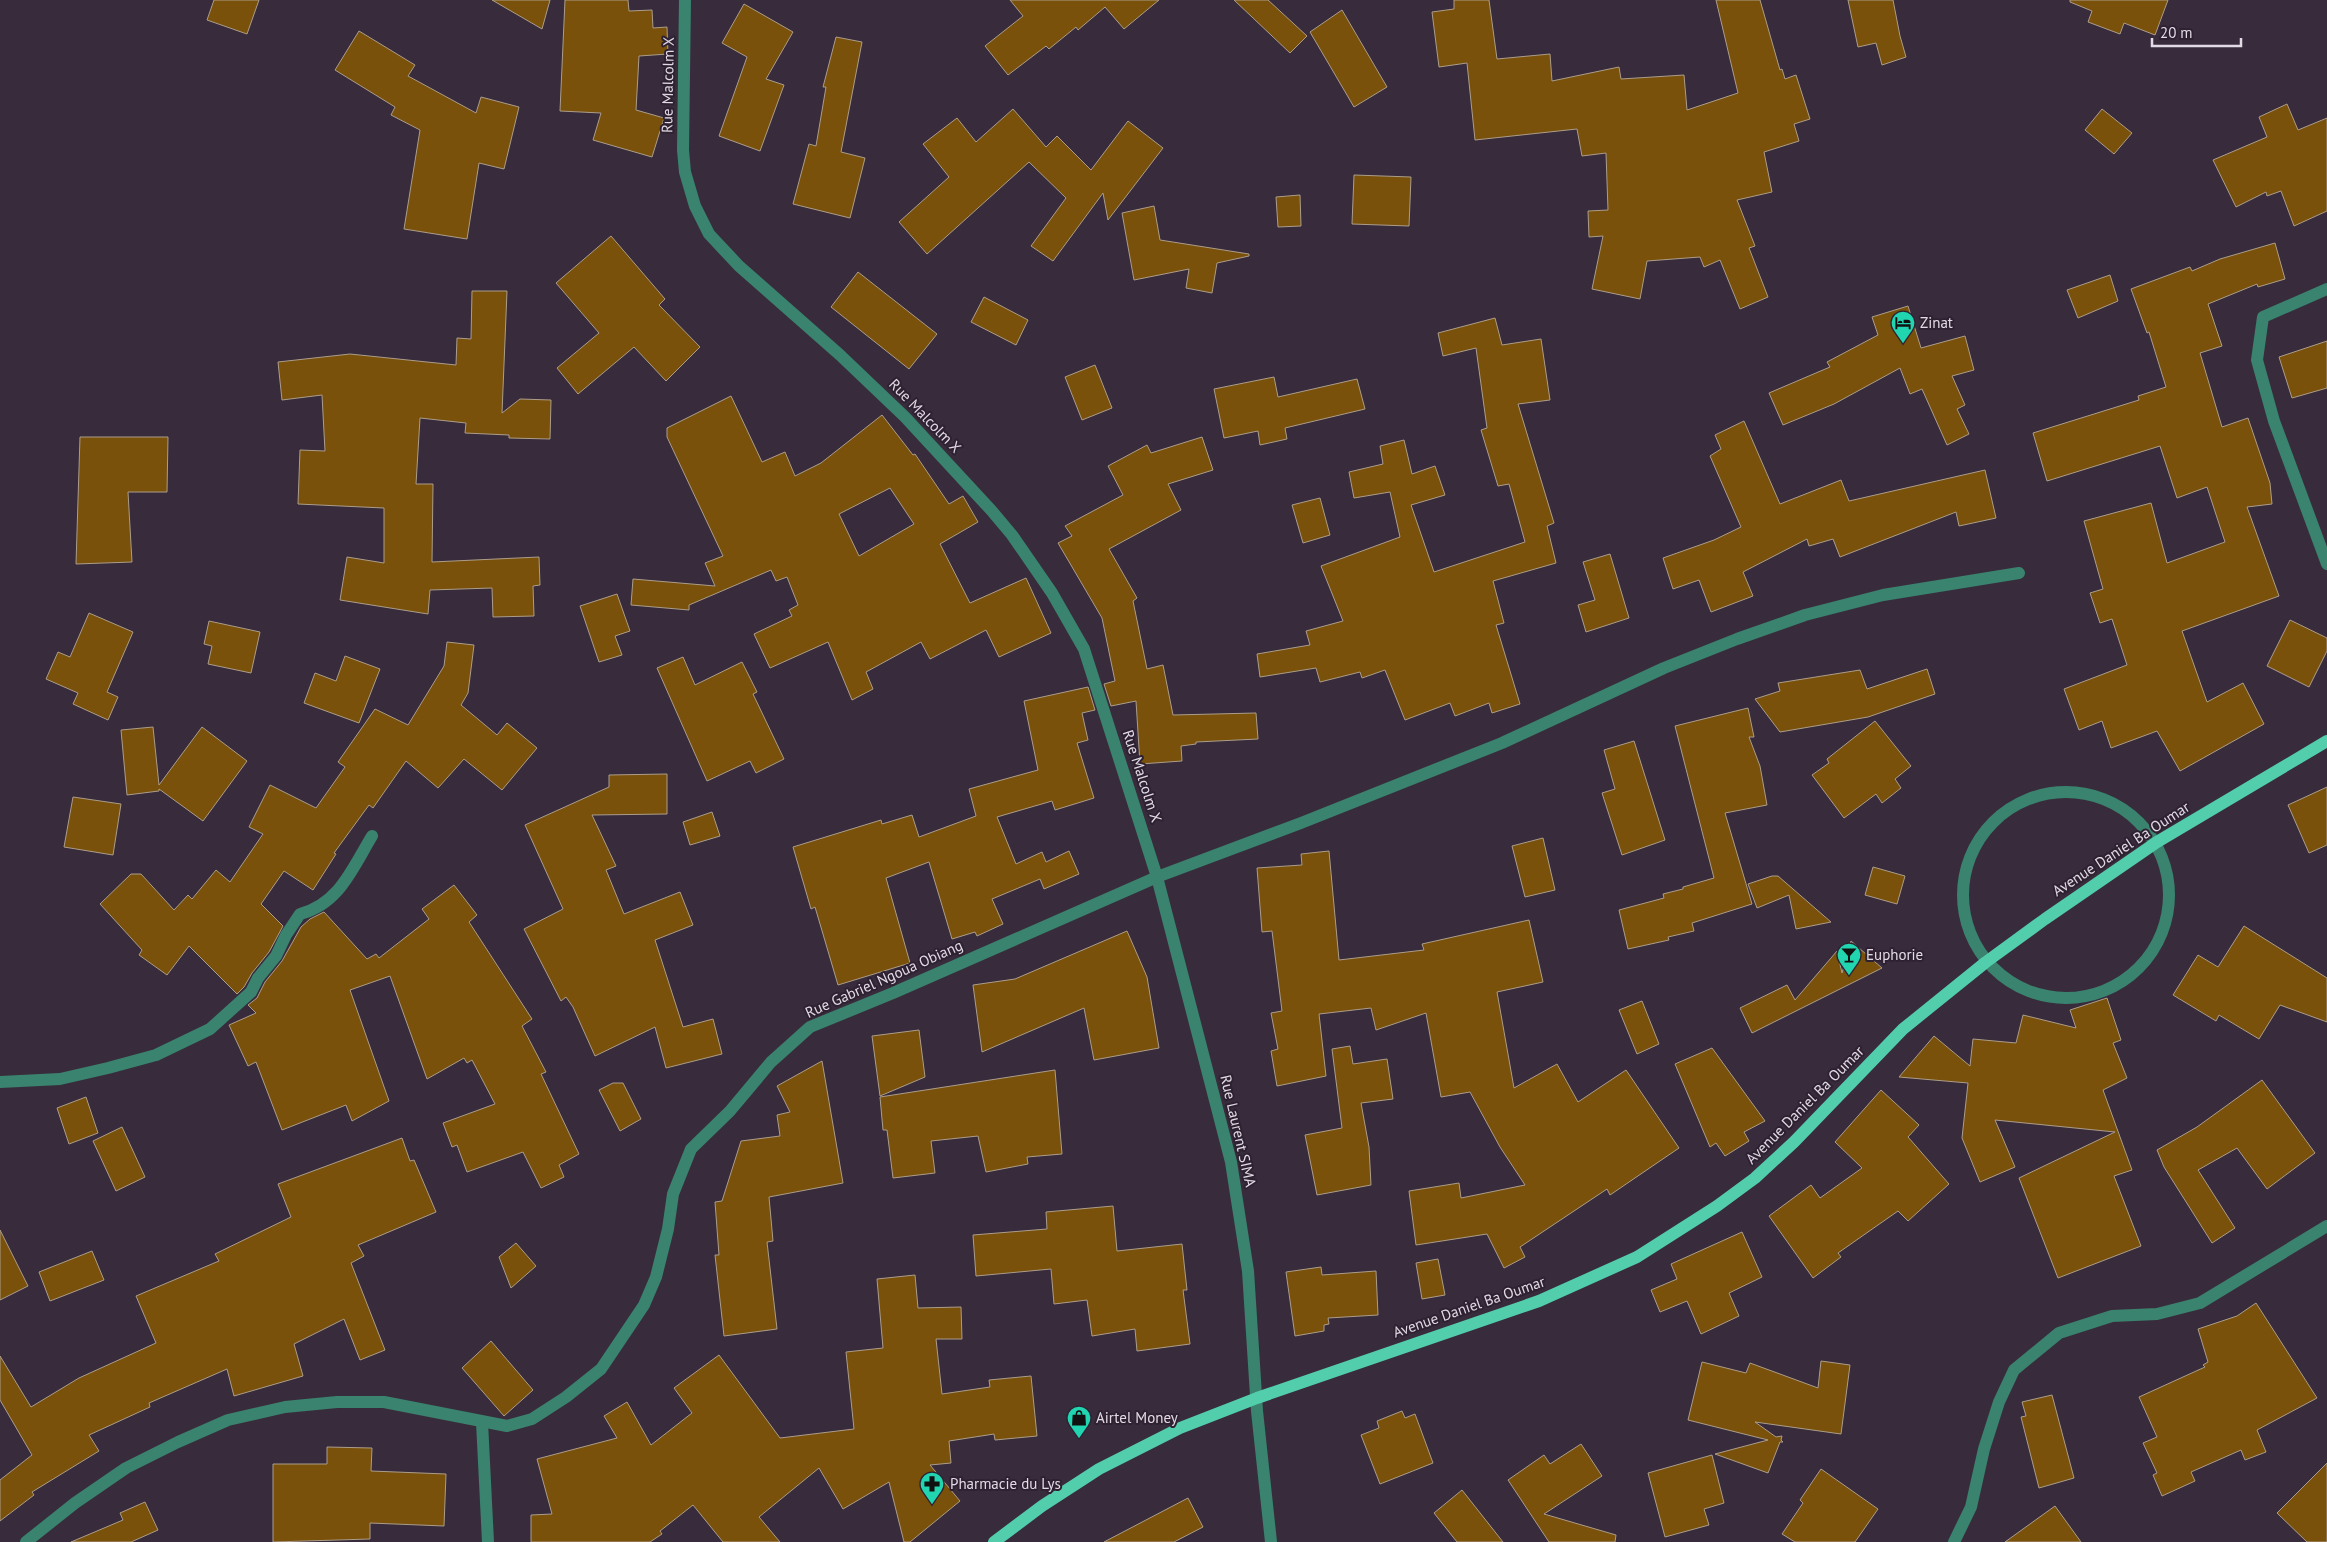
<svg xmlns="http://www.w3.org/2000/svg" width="2327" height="1542" font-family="'PT Sans',sans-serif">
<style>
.building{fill:#79510a;stroke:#ac9d8a;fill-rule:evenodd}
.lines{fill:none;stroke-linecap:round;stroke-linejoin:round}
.minor{stroke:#3a836e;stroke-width:12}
.major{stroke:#52cead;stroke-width:12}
.labels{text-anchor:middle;stroke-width:4;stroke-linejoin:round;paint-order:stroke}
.street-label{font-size:15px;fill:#e2dae5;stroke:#2e2232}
.poi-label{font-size:15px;fill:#e2dae5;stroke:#2e2232;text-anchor:start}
</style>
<rect width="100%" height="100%" fill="#382c3c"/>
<g class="building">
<path d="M214 0H259L247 34 207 20Z"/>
<path d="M492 0H550L542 29Z"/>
<path d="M565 0H628L629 11 652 10 653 28 667 27 668 54 639 56 636 110 664 118 652 157 593 140 601 113 560 111Z"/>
<path d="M1010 0H1159L1124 29 1105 7 1078 30 1076 27 1049 49 1046 46 1008 75 985 46 1023 16Z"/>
<path d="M1234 0H1268L1307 36 1290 53Z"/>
<path d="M1454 0H1489L1497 59 1550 54 1552 81 1619 67 1621 79 1684 75 1687 110 1738 93 1716 0H1760L1780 70 1782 69 1785 79 1796 75 1810 119 1794 124 1799 141 1764 152 1772 192 1737 200 1755 246 1749 248 1768 297 1740 309 1720 260 1704 267 1700 257 1647 261 1640 299 1592 289 1603 236 1589 237 1588 211 1608 210 1606 153 1582 156 1577 129 1475 140 1467 63 1439 67 1432 12 1454 9Z"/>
<path d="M1848 0H1893L1900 36 1906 57 1882 65 1876 43 1858 47Z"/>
<path d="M2070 0H2168L2155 35 2124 23 2120 34 2088 22 2092 11 2070 2Z"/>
<path d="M744 4 793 32 766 79 784 85 760 151 719 136 747 57 722 43Z"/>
<path d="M1342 10 1387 87 1354 107 1310 32Z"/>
<path d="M359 31 415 65 408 76 476 113 481 97 519 107 504 169 479 163 467 239 404 229 420 130 391 115 395 107 335 70Z"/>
<path d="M836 37 862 42 841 152 865 158 850 218 793 204 809 144 816 146 826 87H823Z"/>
<path d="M2287 104 2298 130 2327 118V211L2294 226 2281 191 2267 196 2266 192 2236 207 2213 160 2267 137 2259 117Z"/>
<path d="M1013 109 1046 147 1057 136 1091 170 1128 121 1163 148 1108 220 1103 193 1053 261 1031 246 1066 198 1029 162 927 254 899 222 949 177 923 144 957 118 976 142Z"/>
<path d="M2102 109 2132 133 2114 154 2085 130Z"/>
<path d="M1354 175 1411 177 1409 226 1352 224Z"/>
<path d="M1300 195 1301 226 1278 227 1276 197Z"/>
<path d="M1154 206 1160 240 1249 254V256L1217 263 1212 293 1186 288 1189 269 1134 280 1122 213Z"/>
<path d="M611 236 665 299 659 305 700 347 666 381 634 347 578 394 557 368 599 333 556 283Z"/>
<path d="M2275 243 2285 279 2258 287 2257 284 2208 304 2222 346 2200 353 2222 427 2248 418 2270 483 2272 504 2247 507 2279 596 2182 631 2207 702 2243 683 2264 724 2180 771 2157 731 2111 748 2102 721 2079 730 2064 689 2127 665 2112 619 2100 623 2090 593 2103 589 2084 521 2151 503 2167 563 2225 542 2207 487 2177 498 2160 446 2047 481 2033 433 2139 400 2138 396 2166 387 2149 332 2147 333 2131 289 2190 267 2192 271 2220 259Z"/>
<path d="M858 272 937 334 909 369 831 307Z"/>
<path d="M2110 275 2118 301 2078 318 2067 290Z"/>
<path d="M472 291H507L502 413 520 399 551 400 550 439 509 438V435L465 433 466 423 420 418 416 484H433L432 562 539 557 540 585 533 586 534 616 493 617 492 588 430 590 428 614 340 600 347 557 384 563V508L298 504 300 450 325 451 322 395 282 400 278 362 350 354 456 365 457 338 471 339Z"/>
<path d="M984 297 1028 320 1016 345 971 322Z"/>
<path d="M1908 306 1921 348 1965 336 1974 370 1952 376 1965 405 1957 409 1969 434 1947 445 1922 389 1910 394 1900 368 1834 404 1783 425 1769 393 1830 367 1827 362 1878 335 1872 317Z"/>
<path d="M1495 318 1502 345 1541 339 1550 400 1518 404 1554 523 1547 526 1556 563 1493 581 1504 623 1496 625 1520 704 1492 713 1489 703 1455 716 1450 703 1405 720 1385 670 1362 678 1360 672 1320 682 1316 668 1260 677 1257 654 1310 645 1306 631 1343 621 1321 566 1400 537 1390 492 1354 498 1349 472 1383 464 1380 446 1404 440 1412 474 1435 466 1445 495 1411 505 1434 572 1525 542 1509 484 1498 486 1481 430 1487 428 1476 348 1443 356 1438 333Z"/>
<path d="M2327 341V388L2292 398 2279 357Z"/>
<path d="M1095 365 1112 408 1082 420 1065 377Z"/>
<path d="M1274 377 1278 397 1357 379 1365 409 1285 428 1287 439 1260 445 1258 431 1224 438 1214 389Z"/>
<path d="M731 396 762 462 785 452 795 476 821 463 882 415 913 455 915 454 949 504 963 496 978 522 940 544 970 603 1026 578 1051 633 999 657 986 630 930 659 921 642 866 672 873 689 852 700 828 642 770 668 754 634 792 616 789 610 798 605 787 577 776 581 771 570 689 605V610L631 605 633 579 715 586 705 563 723 556 667 437V428ZM890 488 914 524 859 556 839 514Z"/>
<path d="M1744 421 1780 504 1841 480 1849 501 1985 470 1996 518 1959 526 1956 512 1840 557 1833 539 1809 546 1807 539 1743 572 1753 596 1711 612 1699 580 1673 589 1663 558 1714 540 1741 527 1710 456 1721 449 1715 435Z"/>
<path d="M80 437H168L167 492H128L132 562 76 564Z"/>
<path d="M1202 437 1213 470 1168 484 1181 510 1109 549 1137 598 1133 601 1147 669 1163 665 1173 715 1256 713 1258 739 1196 742V744L1181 746 1182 761 1140 764 1136 701 1111 706 1104 684 1115 681 1102 618 1058 543 1072 536 1065 526 1123 495 1108 466 1147 445 1151 453Z"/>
<path d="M1320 498 1330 535 1303 543 1292 505Z"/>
<path d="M1610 554 1629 618 1586 632 1578 605 1595 600 1583 562Z"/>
<path d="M617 594 630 631 615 636 622 655 599 662 580 606Z"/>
<path d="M89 613 133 632 107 692 118 697 108 720 73 704 78 693 46 679 58 652 70 657Z"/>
<path d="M2290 620 2327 638V651L2309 687 2267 666Z"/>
<path d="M209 621 260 632 251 673 208 664 212 646 204 644Z"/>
<path d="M447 642 474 645 468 693 461 705 497 735 507 723 537 748 502 790 464 759 438 788 406 761 373 808 369 805 334 853 336 854 313 890 284 871 261 904 283 926 269 952 252 973 244 987 237 994 189 946 167 975 139 955 142 950 100 904 131 874H141L174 910 188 895 192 899 216 870 230 882 263 834 249 827 270 785 316 808 345 767 338 762 375 709 408 725 444 666Z"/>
<path d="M345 656 380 669 359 723 304 703 315 673 336 681Z"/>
<path d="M683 657 695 685 742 662 757 692 753 694 784 759 756 773 750 761 707 781 657 668Z"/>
<path d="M1927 669 1935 694 1868 717 1780 732 1755 699 1780 691 1778 683 1860 670 1867 689Z"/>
<path d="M1088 687 1095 710 1082 713 1088 740 1077 743 1094 798 1055 810 1052 801 997 817 1016 864 1042 852 1046 862 1069 851 1079 874 1044 889 1040 879 992 899 1003 924 977 936 975 932 952 939 929 862 886 878 910 963 838 985 815 907 811 909 793 847 881 820 882 824 912 815 919 837 976 816 969 789 1038 770 1024 701Z"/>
<path d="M1748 708 1754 737H1749L1760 766 1767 805 1725 813 1752 904 1692 923 1694 931 1668 937 1669 940 1628 949 1619 910 1664 898 1663 894 1683 889V887L1714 878 1675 726Z"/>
<path d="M1875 721 1911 766 1895 779 1901 788 1882 803 1876 794 1844 818 1812 775 1829 763 1827 759Z"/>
<path d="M153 727 159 785 202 727 247 761 203 821 159 789V791L127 795 121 730Z"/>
<path d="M1634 741 1665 840 1622 855 1602 793 1615 789 1604 750Z"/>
<path d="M667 774V814L592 815 616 866 606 870 624 914 680 892 693 925 655 940 683 1027 713 1019 722 1054 666 1068 655 1027 595 1056 573 1007 566 997 561 1001 524 929 563 909 525 825 609 787V775Z"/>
<path d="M2327 787V845L2309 853 2288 805Z"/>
<path d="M73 797 121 804 113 855 64 847Z"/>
<path d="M712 812 720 836 690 845 683 822Z"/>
<path d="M1543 838 1555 890 1525 897 1512 846Z"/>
<path d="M1329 851 1339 960 1424 950 1422 944 1529 920 1543 982 1497 992 1514 1088 1557 1064 1578 1102 1626 1070 1679 1148 1610 1195 1607 1189 1520 1247 1525 1257 1504 1268 1487 1234 1416 1245 1409 1191 1459 1183 1461 1198 1525 1185 1500 1147 1470 1092 1441 1097 1426 1013 1376 1030 1371 1008 1319 1014 1326 1076 1277 1086 1271 1051 1278 1049 1271 1013 1282 1011 1272 931 1262 932 1257 868 1302 865 1301 854Z"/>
<path d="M1873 867 1905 876 1897 904 1865 895Z"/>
<path d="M1772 876H1778L1831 922 1796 929 1789 895 1757 908 1748 884Z"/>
<path d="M454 885 477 915 469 922 532 1019 522 1026 546 1072 541 1074 579 1154 559 1165 564 1177 541 1188 523 1152 467 1172 457 1145 452 1147 443 1123 495 1104 472 1060 467 1063 464 1058 427 1079 390 976 350 990 389 1101 352 1121 346 1105 282 1130 256 1062 248 1066 229 1025 256 1013 248 1005 257 998 265 982 282 961 301 927 310 919 324 912 367 959 376 954 379 958 429 919 422 909Z"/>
<path d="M2244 926 2327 978V1022L2280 1005 2259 1039 2219 1015 2216 1021 2173 995 2198 955 2218 967Z"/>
<path d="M1127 931 1147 977 1159 1048 1094 1060 1084 1008 982 1052 973 985 1015 979Z"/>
<path d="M1851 941 1882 968 1752 1033 1740 1008 1787 985 1795 1000 1837 951 1842 973Z"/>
<path d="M2107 998 2121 1040 2113 1043 2127 1078 2103 1090 2132 1170 2114 1176 2141 1246 2058 1278 2019 1178 2115 1132 1995 1120 2015 1167 1980 1182 1962 1138 1968 1083 1899 1077 1934 1036 1970 1066 1973 1039 2016 1043 2023 1015 2076 1028 2070 1010Z"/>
<path d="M1642 1001 1659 1044 1637 1054 1619 1010Z"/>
<path d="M919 1030 925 1077 880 1096 872 1036Z"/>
<path d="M1350 1046 1353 1064 1387 1059 1393 1099 1361 1103 1369 1147 1371 1185 1317 1195 1305 1135 1342 1128 1332 1049Z"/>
<path d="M1712 1048 1765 1121 1744 1132 1749 1141 1725 1156 1716 1143 1710 1147 1675 1064Z"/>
<path d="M822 1061 843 1183 769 1197 773 1241 767 1242 777 1329 724 1336 715 1255H719L715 1202 722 1201 741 1141 780 1136 777 1115 790 1112 777 1086Z"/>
<path d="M1055 1070 1062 1154 1027 1157 1028 1164 986 1172 978 1136 931 1141 935 1173 893 1178 887 1130H883L880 1097Z"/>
<path d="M2262 1080 2315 1153 2267 1189 2237 1148 2198 1170 2235 1228 2212 1243 2164 1167 2157 1150 2197 1127Z"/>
<path d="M613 1083H623L641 1119 620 1131 599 1090Z"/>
<path d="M1881 1090 1919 1125 1908 1137 1949 1184 1908 1221 1898 1211 1838 1253 1841 1257 1813 1278 1769 1216 1811 1185 1820 1198 1862 1168 1835 1142Z"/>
<path d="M86 1097 98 1133 69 1144 57 1108Z"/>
<path d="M122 1127 145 1177 116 1191 93 1141Z"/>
<path d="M402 1138 410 1161 414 1160 436 1212 358 1245 364 1256 351 1263 385 1350 360 1360 344 1319 294 1344 303 1376 234 1396 227 1369 149 1403 150 1407 89 1435 99 1451 32 1492 34 1495 0 1521V1480L32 1455 0 1400V1356L31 1407 79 1378 156 1343 136 1296 219 1261 215 1254 291 1217 278 1184Z"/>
<path d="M1113 1206 1117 1251 1182 1244 1187 1290H1183L1190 1344 1137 1351 1135 1329 1092 1336 1087 1300 1054 1304 1051 1269 976 1276 973 1235 1047 1229 1046 1212Z"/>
<path d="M0 1230 28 1286 0 1300Z"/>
<path d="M1742 1232 1762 1277 1729 1293 1739 1316 1701 1334 1687 1301 1660 1312 1651 1290 1677 1279 1671 1264Z"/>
<path d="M516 1243 536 1266 511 1288 499 1257Z"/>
<path d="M92 1251 104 1280 50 1301 39 1272Z"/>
<path d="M1438 1259 1445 1295 1422 1299 1416 1263Z"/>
<path d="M1321 1267 1322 1275 1376 1271 1378 1315 1328 1318 1329 1324 1324 1325V1331L1295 1336 1286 1272Z"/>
<path d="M915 1275 918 1308 961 1307 962 1339H936L942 1394 990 1387 989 1380 1031 1376 1037 1436 995 1440 994 1434 949 1441 951 1463 930 1465 960 1501 910 1542H904L889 1482 843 1509 819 1468 759 1517 780 1542H723L693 1505 660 1531 662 1534 650 1542H531V1515L552 1514 537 1459 617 1438 604 1416 627 1402 651 1445 692 1413 674 1388 719 1355 780 1438 854 1429 846 1352 883 1348 877 1279Z"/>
<path d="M2256 1303 2317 1398 2257 1430 2266 1452 2245 1460 2241 1450 2191 1472 2195 1481 2162 1496 2153 1475 2157 1473 2143 1443 2157 1437 2139 1397 2205 1367 2203 1365 2208 1362 2198 1329 2237 1316Z"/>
<path d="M491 1341 533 1390 504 1416 462 1368Z"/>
<path d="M1821 1361 1850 1365 1841 1434 1755 1422 1776 1437 1782 1436 1781 1440 1783 1442H1780L1768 1473 1715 1454 1768 1440 1688 1420 1702 1362 1746 1373 1750 1363 1818 1388Z"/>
<path d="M2052 1395 2074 1478 2039 1488 2021 1417 2026 1416 2022 1402Z"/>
<path d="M1402 1411 1405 1418 1415 1414 1433 1463 1380 1484 1361 1435 1379 1428 1377 1421Z"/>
<path d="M1581 1444 1602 1476 1544 1514 1616 1535 1615 1542H1549L1508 1480 1544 1455 1550 1464Z"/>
<path d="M327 1447 372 1448 371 1471 446 1474 444 1526 370 1523V1539L273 1542V1464H327Z"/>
<path d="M1712 1455 1724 1503 1704 1509 1709 1525 1665 1537 1648 1473Z"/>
<path d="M2327 1463V1542H2307L2277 1513Z"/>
<path d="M1821 1469 1878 1509 1855 1542H1795L1782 1534 1803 1503 1800 1500Z"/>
<path d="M1462 1490 1503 1542H1457L1434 1513Z"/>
<path d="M1188 1498 1203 1527 1174 1542H1104Z"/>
<path d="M145 1502 158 1530 131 1542H71L123 1520 120 1513Z"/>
<path d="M2055 1506 2081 1542H2005Z"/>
</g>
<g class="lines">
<g class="minor">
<path d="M685 0 683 150 685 172 695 206 709 234 739 266 840 355 905 417 991 510 1012 535 1052 593 1084 649 1157 877 1231 1162 1248 1271 1257 1411 1271 1542"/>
<path d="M2327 289 2263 317 2257 360 2274 421 2327 564"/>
<circle cx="2066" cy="895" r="103"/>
<path d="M0 1082 60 1079 108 1068 156 1055 210 1029 251 992 258 978 276 956 286 935 300 914C339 904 352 869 372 836"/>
<path d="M482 1422 488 1542"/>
<path d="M26 1542 75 1503 126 1468 178 1442 228 1420 285 1407 337 1402H384L507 1426 532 1419 566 1397 601 1369 644 1305 656 1277 668 1229 673 1194 691 1149 730 1111 771 1062 810 1027 893 993 1157 877 1301 823 1502 743 1664 668 1737 639 1805 615 1883 595 2019 573"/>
<path d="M1954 1542 1971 1507 1984 1449 1999 1402 2014 1370 2059 1333 2112 1316 2157 1314 2200 1303 2327 1226"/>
</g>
<path class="major" d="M994 1542 1042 1506 1099 1469 1180 1428 1257 1398 1539 1301 1637 1257 1717 1206 1755 1178 1794 1142 1903 1029 1986 962 2045 919 2157 842 2327 741"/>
</g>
<defs>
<symbol id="hotel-pin" viewBox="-11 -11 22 30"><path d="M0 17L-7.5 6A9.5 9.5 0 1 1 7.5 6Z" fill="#20d5b0" stroke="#2e2232"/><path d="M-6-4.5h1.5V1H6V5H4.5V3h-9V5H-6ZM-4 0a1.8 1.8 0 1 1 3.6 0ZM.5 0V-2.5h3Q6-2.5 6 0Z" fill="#111"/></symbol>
<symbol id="bar-pin" viewBox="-11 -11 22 30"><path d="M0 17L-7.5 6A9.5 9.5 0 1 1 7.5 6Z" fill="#20d5b0" stroke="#2e2232"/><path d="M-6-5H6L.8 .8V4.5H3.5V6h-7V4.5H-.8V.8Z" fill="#111"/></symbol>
<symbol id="shop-pin" viewBox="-11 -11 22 30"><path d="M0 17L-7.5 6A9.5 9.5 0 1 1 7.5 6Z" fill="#20d5b0" stroke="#2e2232"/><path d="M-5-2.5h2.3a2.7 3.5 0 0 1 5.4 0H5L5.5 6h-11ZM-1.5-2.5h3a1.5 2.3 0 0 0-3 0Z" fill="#111"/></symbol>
<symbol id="pharmacy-pin" viewBox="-11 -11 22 30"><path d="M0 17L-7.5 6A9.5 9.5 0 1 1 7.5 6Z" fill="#20d5b0" stroke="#2e2232"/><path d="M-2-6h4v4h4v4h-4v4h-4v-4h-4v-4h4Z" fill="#111"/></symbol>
</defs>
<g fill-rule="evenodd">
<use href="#hotel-pin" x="1889" y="309" width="28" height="38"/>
<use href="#bar-pin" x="1835" y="941" width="28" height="38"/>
<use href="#shop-pin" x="1065" y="1404" width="28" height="38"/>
<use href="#pharmacy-pin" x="918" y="1470" width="28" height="38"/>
</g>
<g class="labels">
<g class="street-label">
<text transform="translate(668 85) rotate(-89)" y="5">Rue Malcolm X</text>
<text transform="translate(925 416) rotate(46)" y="5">Rue Malcolm X</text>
<text transform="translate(1142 776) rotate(72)" y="5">Rue Malcolm X</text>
<text transform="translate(2121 849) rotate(-33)" y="5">Avenue Daniel Ba Oumar</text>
<text transform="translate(884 979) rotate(-24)" y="5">Rue Gabriel Ngoua Obiang</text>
<text transform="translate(1805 1105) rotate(-45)" y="5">Avenue Daniel Ba Oumar</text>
<text transform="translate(1238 1131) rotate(77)" y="5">Rue Laurent SIMA</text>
<text transform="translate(1469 1307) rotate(-19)" y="5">Avenue Daniel Ba Oumar</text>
</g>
<g class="poi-label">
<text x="1920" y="328">Zinat</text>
<text x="1866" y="960">Euphorie</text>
<text x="1096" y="1423">Airtel Money</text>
<text x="950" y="1489">Pharmacie du Lys</text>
</g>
</g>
<path d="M2152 38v8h89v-8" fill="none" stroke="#e2dae5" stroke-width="2.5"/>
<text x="2160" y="38" font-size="15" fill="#e2dae5" stroke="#2e2232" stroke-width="4" paint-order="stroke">20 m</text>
</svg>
